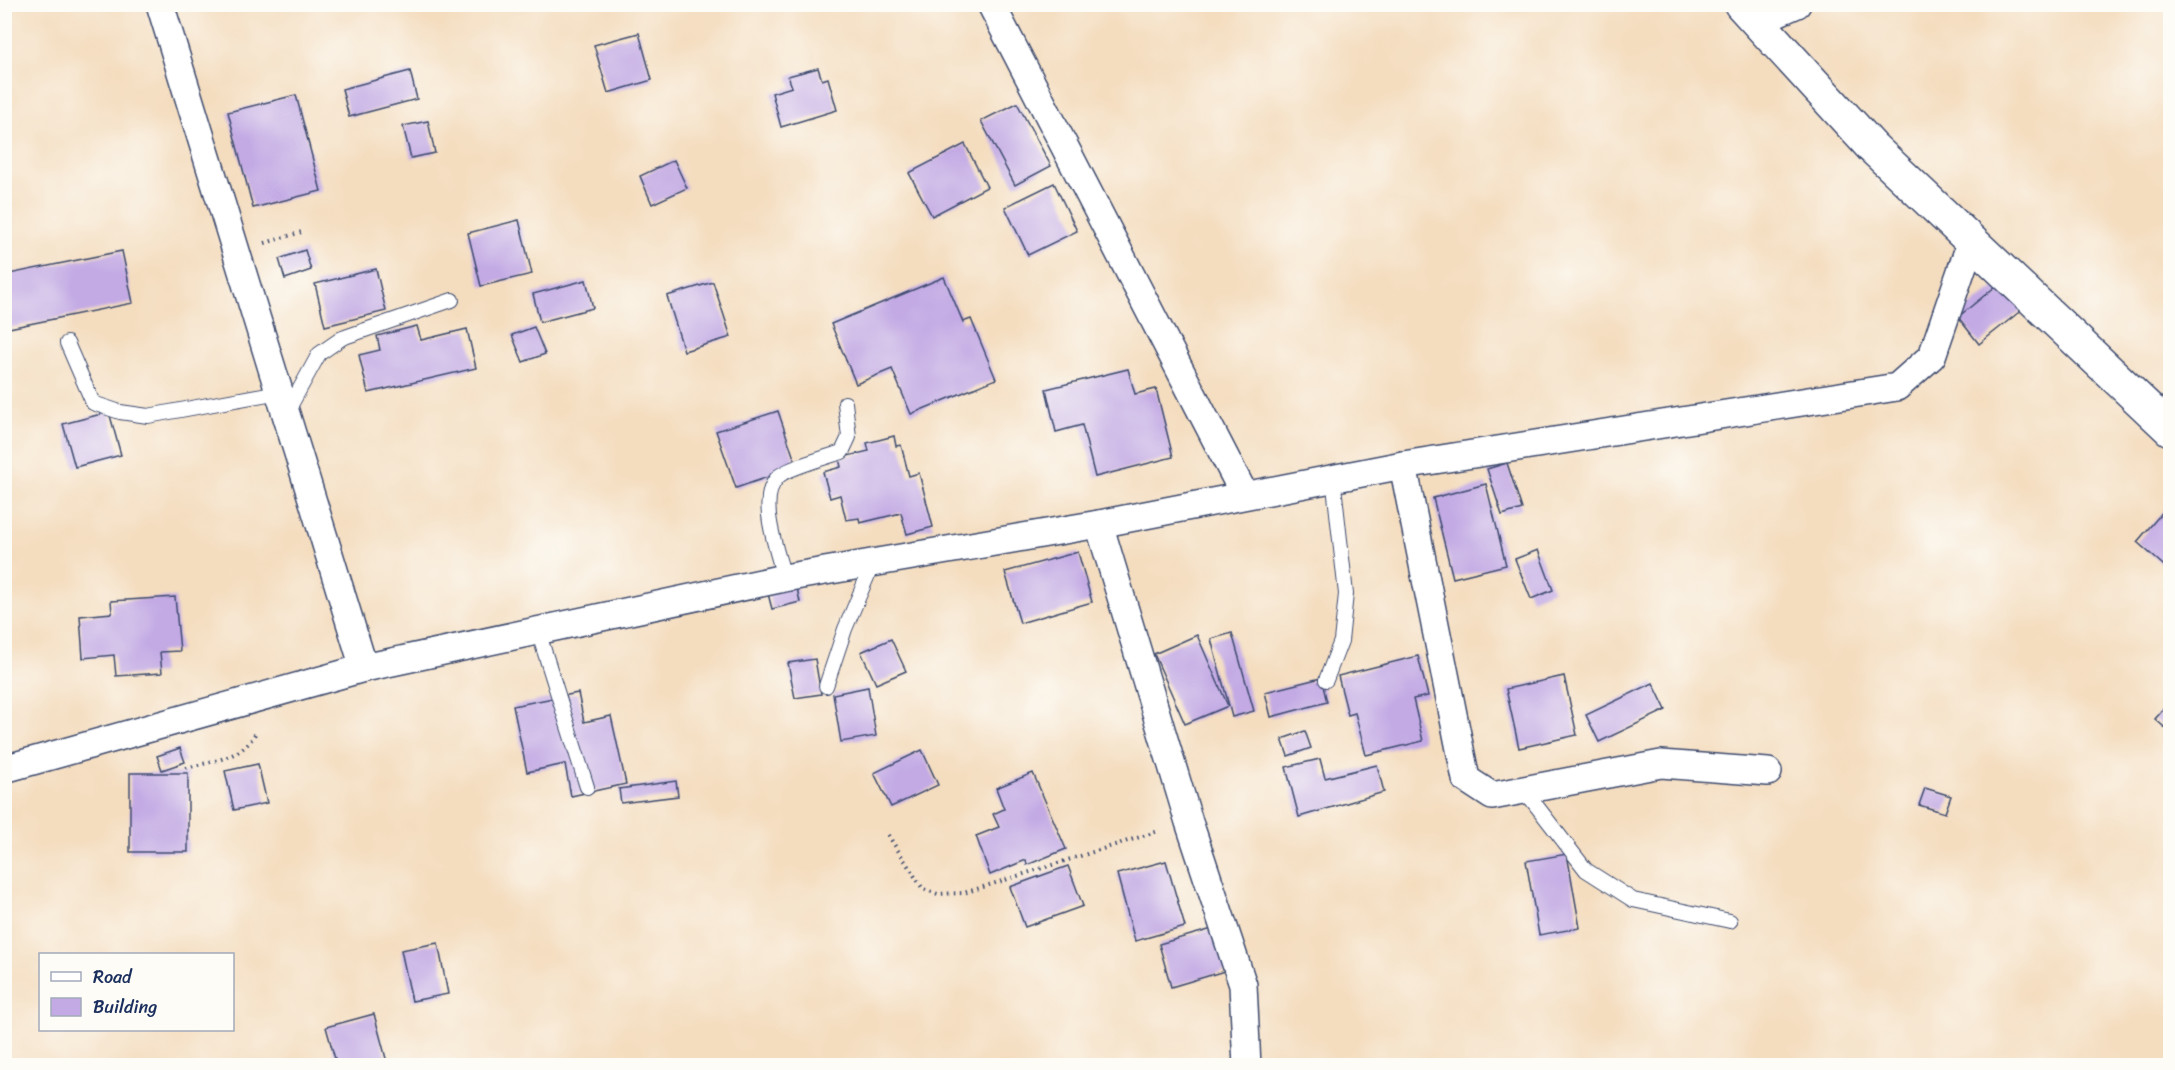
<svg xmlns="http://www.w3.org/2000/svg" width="2175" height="1070" font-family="Sriracha,sans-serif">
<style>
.building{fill:#c3aae4}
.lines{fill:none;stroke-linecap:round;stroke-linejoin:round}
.service-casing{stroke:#3c496d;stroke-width:16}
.minor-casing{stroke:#3c496d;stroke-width:30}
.tertiary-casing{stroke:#3c496d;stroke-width:36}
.path{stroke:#3c496d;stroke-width:4;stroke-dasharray:1.5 4.5;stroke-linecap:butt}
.service{stroke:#fff;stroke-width:14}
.minor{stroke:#fff;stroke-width:27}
.tertiary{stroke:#fff;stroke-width:33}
</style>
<rect width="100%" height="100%" fill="#fdfcf7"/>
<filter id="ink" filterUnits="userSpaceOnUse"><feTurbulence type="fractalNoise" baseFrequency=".0167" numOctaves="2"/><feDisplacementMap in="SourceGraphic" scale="12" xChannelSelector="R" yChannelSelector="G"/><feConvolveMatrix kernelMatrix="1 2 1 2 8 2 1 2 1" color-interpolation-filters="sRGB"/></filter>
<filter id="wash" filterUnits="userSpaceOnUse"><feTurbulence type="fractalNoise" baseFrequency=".008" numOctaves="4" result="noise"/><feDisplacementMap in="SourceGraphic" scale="24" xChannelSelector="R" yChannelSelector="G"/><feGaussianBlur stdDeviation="1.35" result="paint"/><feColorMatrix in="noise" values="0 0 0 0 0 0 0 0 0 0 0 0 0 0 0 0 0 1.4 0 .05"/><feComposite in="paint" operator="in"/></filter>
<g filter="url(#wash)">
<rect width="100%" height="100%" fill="#f4ddbf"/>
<g id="blocks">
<g class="building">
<path d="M639 33 652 80 608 93 594 45Z"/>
<path d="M818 68 822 80 828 78 837 110 781 127 772 93 792 87 788 76Z"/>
<path d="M410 71 417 99 349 117 342 89Z"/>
<path d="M296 95 321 191 253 208 228 112Z"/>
<path d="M1017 103 1051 166 1015 185 981 121Z"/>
<path d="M428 121 435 153 411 158 403 126Z"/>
<path d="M965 144 987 187 932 216 909 173Z"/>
<path d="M674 160 687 188 652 204 640 176Z"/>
<path d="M1054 183 1077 231 1028 255 1005 207Z"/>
<path d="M519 220 532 274 481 286 468 233Z"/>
<path d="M305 250 311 270 285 279 279 259Z"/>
<path d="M122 251 133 303 4 329V275Z"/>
<path d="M376 269 386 311 325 326 315 284Z"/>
<path d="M944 277 963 322 971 319 996 379 911 414 892 369 856 384 831 324Z"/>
<path d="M586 280 593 308 540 322 533 294Z"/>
<path d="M713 282 731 337 684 351 667 296Z"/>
<path d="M2001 282 2023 309 1979 344 1958 317Z"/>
<path d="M417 326 421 340 467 329 476 368 368 393 359 355 380 350 377 336Z"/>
<path d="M534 327 545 354 523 362 512 335Z"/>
<path d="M1128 369 1135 394 1156 389 1173 457 1095 477 1082 425 1056 432 1046 389Z"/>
<path d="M778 411 797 467 736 488 716 431Z"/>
<path d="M109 412 121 455 75 467 63 424Z"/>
<path d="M894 436 896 446 901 445 909 476 919 473 933 527 907 534 901 513 860 523 859 518 846 520 840 495 830 498 823 472 841 467 839 458 869 451 867 443Z"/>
<path d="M1507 463 1522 509 1502 515 1487 469Z"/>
<path d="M1486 484 1506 565 1453 578 1433 498Z"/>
<path d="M2165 509 2170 513V571L2137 542Z"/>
<path d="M1538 550 1553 590 1531 599 1515 559Z"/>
<path d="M1078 552 1092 602 1020 623 1005 572Z"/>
<path d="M795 579 800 602 772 609 766 586Z"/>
<path d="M175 597 180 651 160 652 162 673 116 676 114 655 83 658 80 616 112 613 111 601Z"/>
<path d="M1232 633 1254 711 1232 717 1211 639Z"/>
<path d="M1197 635 1228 706 1185 724 1154 654Z"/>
<path d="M891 639 906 671 876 684 861 652Z"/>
<path d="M1418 656 1428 696 1413 699 1423 741 1366 755 1355 713 1348 715 1338 676Z"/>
<path d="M815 659 821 694 795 698 788 663Z"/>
<path d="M1564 676 1577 735 1519 748 1506 689Z"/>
<path d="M1321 678 1327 702 1271 717 1265 692Z"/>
<path d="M1653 683 1666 710 1599 742 1586 715Z"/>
<path d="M868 687 876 736 841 742 833 694Z"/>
<path d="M578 693 584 722 611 716 626 784 571 796 565 764 527 772 513 706Z"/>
<path d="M2170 702V732L2155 719Z"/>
<path d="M1305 731 1311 748 1288 756 1282 739Z"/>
<path d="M180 748 185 762 162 770 157 756Z"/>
<path d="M922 750 938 785 891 807 874 773Z"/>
<path d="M1320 759 1325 778 1377 765 1384 792 1299 817 1286 767Z"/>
<path d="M258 764 267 803 234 810 225 771Z"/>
<rect x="130" y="773" width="58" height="79"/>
<path d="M1033 773 1066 849 1027 865 1026 860 990 875 976 836 999 827 993 814 1004 809 996 788Z"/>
<path d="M676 781 678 796 621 803 619 789Z"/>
<path d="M1925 788 1951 796 1945 813 1919 805Z"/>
<path d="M1567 854 1580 928 1539 935 1526 861Z"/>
<path d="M1166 861 1185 927 1135 941 1117 874Z"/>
<path d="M1068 866 1083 906 1025 927 1010 887Z"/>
<path d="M1216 928 1228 970 1171 987 1159 944Z"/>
<path d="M438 943 448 994 412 1001 401 950Z"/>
<path d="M374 1014 388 1066H337L326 1027Z"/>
</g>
</g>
</g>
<g filter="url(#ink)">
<use href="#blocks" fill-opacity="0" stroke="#3c496d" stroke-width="1.5"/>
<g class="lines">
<defs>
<g id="service">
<path d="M67 343 93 403 120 412 148 416 279 392"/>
<path d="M287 412 319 354 342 338 452 300"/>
<path d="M784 578C778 552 756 498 778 477 785 469 830 456 842 452L849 437 845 403"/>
<path d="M538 631 587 787"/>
<path d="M1326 680 1341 641 1346 594 1333 477"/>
<path d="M826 686 845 629 873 563"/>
<path d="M1525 791 1586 870 1633 900 1730 921"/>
</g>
<g id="minor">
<path d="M160 4 364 668"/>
<path d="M991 4 1244 494"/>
<path d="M1758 21 1797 4"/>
<path d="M1403 465 1466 779 1492 796 1661 764 1768 772"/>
<path d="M1099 524 1189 822 1243 985 1247 1066"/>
<path d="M4 769 364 668 784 578 1099 524 1403 465 1897 387 1932 356 1971 242"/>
</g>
<path id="tertiary" d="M1741 4 1872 147 2170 429"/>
</defs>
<use href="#service" class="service-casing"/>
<use href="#minor" class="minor-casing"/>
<use href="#tertiary" class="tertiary-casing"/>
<g class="path">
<path d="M265 243 305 231"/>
<path d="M186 768C212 761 243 759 256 732"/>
<path d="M888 835 923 889 938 894 964 893 1159 831"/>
</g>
<use href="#service" class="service"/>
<use href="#minor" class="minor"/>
<use href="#tertiary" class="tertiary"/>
</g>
</g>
<rect width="2175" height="1070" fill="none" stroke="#fdfcf7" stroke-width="24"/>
<rect x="39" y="953" width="195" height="78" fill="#fdfcf7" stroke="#a3aaba" stroke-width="1.5"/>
<rect x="51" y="972" width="30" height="9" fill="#ffffff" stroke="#a3aaba" stroke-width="1.5"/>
<text x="93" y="983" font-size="18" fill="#1b2f5e">Road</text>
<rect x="51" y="998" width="30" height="18" fill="#c3aae4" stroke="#a3aaba" stroke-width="1.5"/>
<text x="93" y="1013" font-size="18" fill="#1b2f5e">Building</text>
</svg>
